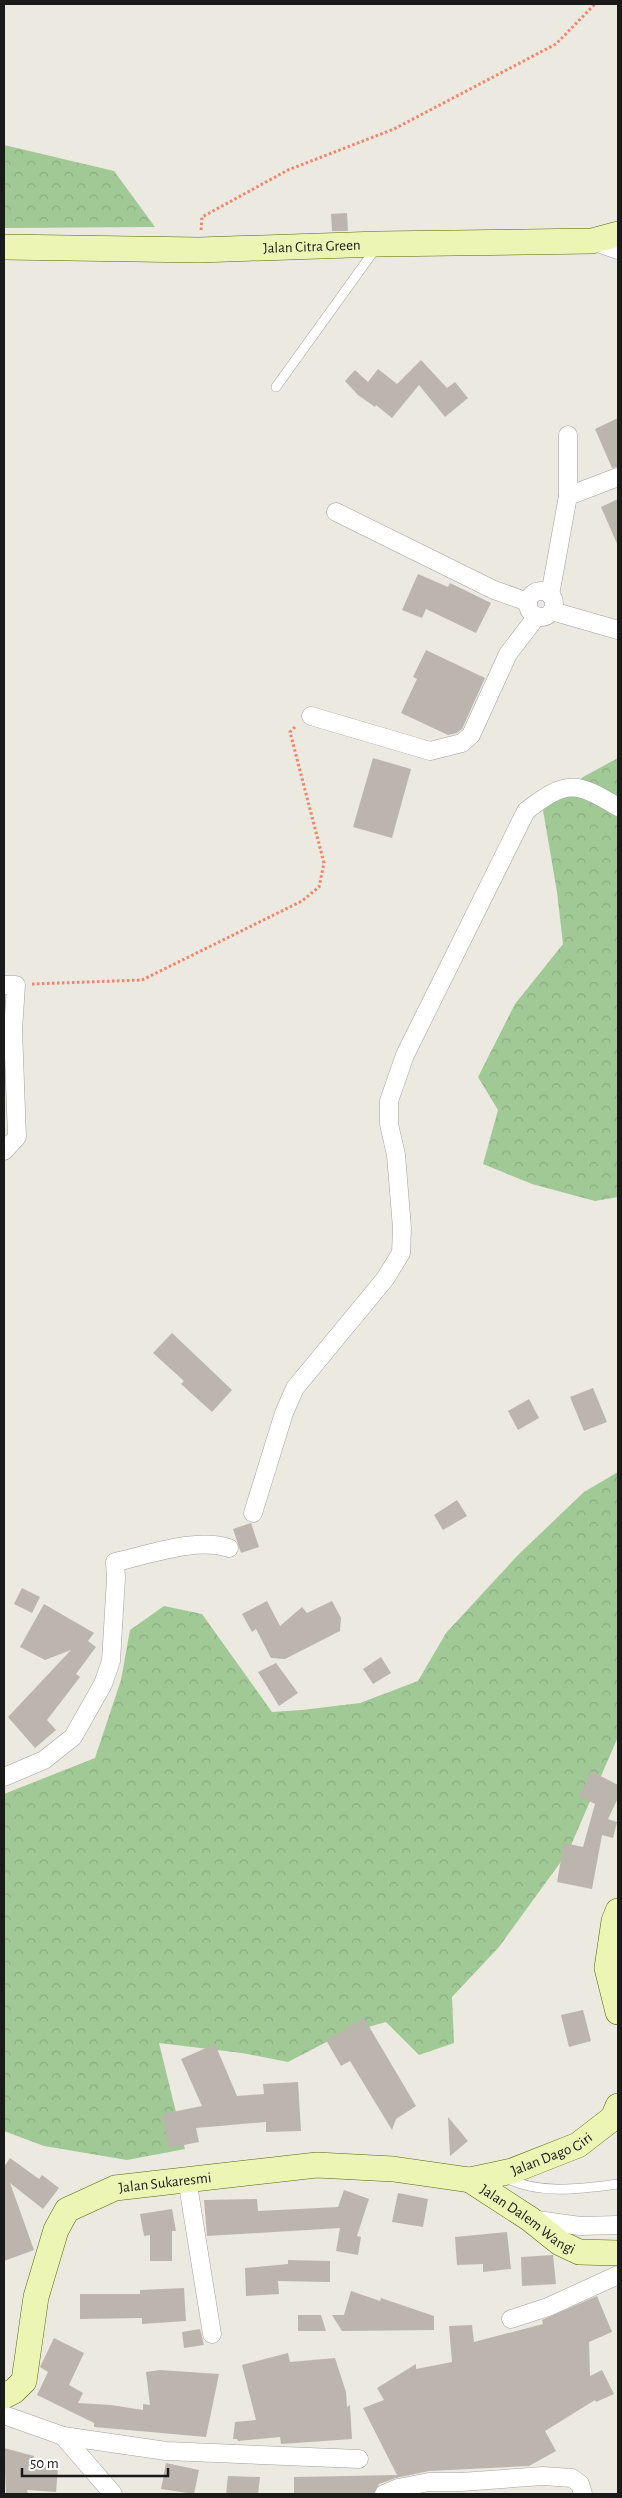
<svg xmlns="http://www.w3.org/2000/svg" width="622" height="2498" font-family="'Alegreya Sans',sans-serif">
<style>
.forest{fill:url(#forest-crowns)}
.building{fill:#bcb5ad}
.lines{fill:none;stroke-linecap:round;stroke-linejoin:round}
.lane-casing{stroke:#a1a1a1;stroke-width:10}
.street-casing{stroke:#a1a1a1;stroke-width:19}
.secondary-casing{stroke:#576909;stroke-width:26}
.path{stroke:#f2846a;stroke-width:3;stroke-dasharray:2.5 2.5;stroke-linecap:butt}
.lane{stroke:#fff;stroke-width:9}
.street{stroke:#fff;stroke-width:18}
.secondary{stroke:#edf5b4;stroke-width:25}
.labels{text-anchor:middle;stroke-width:4;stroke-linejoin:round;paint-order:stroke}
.street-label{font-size:15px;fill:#1a1a1a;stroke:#fff}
</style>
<defs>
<pattern id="forest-crowns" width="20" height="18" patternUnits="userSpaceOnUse" patternTransform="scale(1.25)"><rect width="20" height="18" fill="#a1c996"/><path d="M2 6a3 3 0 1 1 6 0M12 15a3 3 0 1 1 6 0" fill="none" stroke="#8aac81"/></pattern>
</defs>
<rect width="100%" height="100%" fill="#ece9e0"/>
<g class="forest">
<path d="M4 145 114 171 155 227 4 228Z"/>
<path d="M618 758V1197L595 1201 532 1184 483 1164 498 1110 478 1077 515 1004 563 944 557 892 543 810 583 777Z"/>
<path d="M618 1472V1737L568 1852 499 1947 452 1997 454 2043 419 2055 386 2022 340 2035 288 2062 242 2053 159 2043 185 2149 127 2160 44 2146 4 2131V1794L95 1758 121 1680 130 1630 164 1606 202 1614 272 1712 302 1710 360 1703 418 1681 446 1633 518 1555 584 1492Z"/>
</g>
<g class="building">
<path d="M347 213 348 231H332L331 214Z"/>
<path d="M421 360 447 388 455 382 468 398 445 417 419 385 392 418 376 405 375 407 358 395 345 381 355 370 368 382 378 369 397 384Z"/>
<path d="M618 418V467L612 468 595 429Z"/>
<path d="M618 499V546L601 507Z"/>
<path d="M418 574 448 587 450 583 491 603 476 633 426 609 422 618 402 610Z"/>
<path d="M426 650 485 678 462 729 457 733 448 735 401 713 417 679 413 677Z"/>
<path d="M373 758 411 769 392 838 353 827Z"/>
<path d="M172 1333 232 1390 212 1412 181 1384 184 1381 153 1353Z"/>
<path d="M593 1388 607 1422 584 1431 570 1397Z"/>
<path d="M529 1399 539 1418 518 1430 508 1411Z"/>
<path d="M457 1500 467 1516 443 1530 434 1515Z"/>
<path d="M251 1523 259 1547 241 1553 233 1529Z"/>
<path d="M22 1588 40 1597 32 1613 14 1604Z"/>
<path d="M267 1601 280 1626 302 1607 307 1613 332 1601 341 1618 340 1631 285 1659 271 1658 256 1629 252 1632 242 1614Z"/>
<path d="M44 1604 94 1633 88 1641 96 1647 76 1674 80 1677 47 1720 56 1730 35 1748 8 1717 71 1650 45 1660 20 1647Z"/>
<path d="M381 1657 391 1673 373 1684 363 1669Z"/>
<path d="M276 1663 298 1693 279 1706 258 1672Z"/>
<path d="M591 1771 618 1785V1798L608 1819 617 1822 613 1838 602 1835 592 1889 557 1882 564 1843 583 1847 595 1804 579 1796Z"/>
<path d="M583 2010 591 2041 569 2047 561 2015Z"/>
<path d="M364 2018 416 2106 396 2119 392 2130 350 2061 341 2066 326 2040Z"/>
<path d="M215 2044 237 2096 264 2094 263 2084 298 2082 301 2131 266 2132V2122L196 2128 199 2142 169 2148 162 2114 202 2106 181 2059Z"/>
<path d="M448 2117 468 2141 450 2156Z"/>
<path d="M10 2158 39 2179 42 2175 59 2188 43 2209 10 2183 34 2250 4 2261V2167Z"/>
<path d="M344 2190 369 2199 357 2236 361 2237 358 2255 336 2251 340 2228 207 2236 204 2200 257 2199 258 2211 338 2207Z"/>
<path d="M398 2193 428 2199 423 2227 392 2222Z"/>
<path d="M172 2209 176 2231H172V2261H150V2235L144 2236 140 2214Z"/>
<path d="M507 2232 511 2269 483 2272V2264L457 2265 455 2237Z"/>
<path d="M553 2255 556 2284 522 2286 521 2257Z"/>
<path d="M288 2260 330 2261V2282L278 2281 279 2294 246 2296 245 2268 288 2264Z"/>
<path d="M184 2288 186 2321 142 2324V2318L80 2319V2294H140V2290Z"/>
<path d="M351 2291 380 2301 381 2298 434 2316V2330L342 2331 332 2315H344Z"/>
<path d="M597 2296 612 2332 589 2342 590 2376 602 2370 614 2394 596 2402 595 2400 545 2431 556 2451 529 2466 429 2471 396 2478 379 2484 374 2494H294V2477L397 2475 363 2408 384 2400 377 2388 416 2364V2369L452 2362 449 2326 472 2325 474 2342 543 2324 542 2320Z"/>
<path d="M298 2315H321L326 2331H298Z"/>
<path d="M200 2329 204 2345 184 2348 182 2332Z"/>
<path d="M54 2338 84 2353 69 2385 83 2393 78 2403 111 2405 143 2410V2404L150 2405 146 2372 160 2370 219 2374 206 2437 94 2427V2423L37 2395 48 2372 40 2367Z"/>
<path d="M288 2353 290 2362 335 2358 346 2392 347 2407 350 2405 352 2439 281 2444 280 2437 238 2441 237 2439H233L235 2422 256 2420 242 2365Z"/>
<path d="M4 2448 34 2456 32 2465 58 2468 56 2492 27 2490 28 2494H6Z"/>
<path d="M166 2463 199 2470 194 2494 161 2489Z"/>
<path d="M228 2476 260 2477 258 2494H226Z"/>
</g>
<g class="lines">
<defs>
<g id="lane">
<path d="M276 387 376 248"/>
<path d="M506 2178C540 2195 581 2189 618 2184"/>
</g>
<g id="street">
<path d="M592 241 618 250"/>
<path d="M568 435V496"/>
<path d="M336 512 494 590 528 602"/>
<circle cx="541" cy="604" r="13"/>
<path d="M550 595 568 496 618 477"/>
<path d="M552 611 618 630"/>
<path d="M311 716 430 751 462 743 471 735 508 654 537 616"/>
<path d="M4 985H16L13 1030 17 1137 4 1151"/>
<path d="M253 1513 284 1413 295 1388 385 1279 401 1253 402 1228 396 1155 389 1124V1101L405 1055 526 811C567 779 576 782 618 807"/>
<path d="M4 1777 44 1760 73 1737 103 1684 111 1661 116 1578 115 1562C148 1555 196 1537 229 1548"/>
<path d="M187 2179 212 2334"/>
<path d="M530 2219 580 2226 618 2225"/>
<path d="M511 2319 548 2307 618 2275"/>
<path d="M4 2415 63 2436 113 2494"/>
<path d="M63 2436 166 2451 359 2459"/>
<path d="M384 2494 398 2488 429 2482H461L543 2476 572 2478 580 2484 583 2494"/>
</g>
<g id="secondary">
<path id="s1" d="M4 247 199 250 379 244 592 241 618 234"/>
<path d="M618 1911 614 1921 607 1968 618 2012"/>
<path id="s2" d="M470 2180 530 2219 560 2243 579 2252 618 2253"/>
<path id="s3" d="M4 2396 14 2391 24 2381 36 2297 56 2230 67 2210 115 2188 317 2165 393 2169 470 2180 512 2171 578 2145 613 2118 618 2106"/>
</g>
</defs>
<use href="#lane" class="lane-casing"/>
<use href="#street" class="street-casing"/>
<use href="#secondary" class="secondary-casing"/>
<g class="path">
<path d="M201 230 202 217 288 170 394 129 556 44 595 4"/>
<path d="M32 984 142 980 302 901 319 887 324 863 290 732 296 726"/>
</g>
<use href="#lane" class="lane"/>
<use href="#street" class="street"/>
<use href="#secondary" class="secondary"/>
</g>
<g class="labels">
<g class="street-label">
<text dy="5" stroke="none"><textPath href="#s1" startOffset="308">Jalan Citra Green</textPath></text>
<text dy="5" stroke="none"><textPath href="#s3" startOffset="699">Jalan Dago Giri</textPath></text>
<text dy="5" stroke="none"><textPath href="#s3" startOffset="306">Jalan Sukaresmi</textPath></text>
<text dy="5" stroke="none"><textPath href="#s2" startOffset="70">Jalan Dalem Wangi</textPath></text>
</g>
</g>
<rect width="622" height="2498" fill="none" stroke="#1a1a1a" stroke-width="10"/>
<path d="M22 2468v8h146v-8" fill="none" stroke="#1a1a1a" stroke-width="2.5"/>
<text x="30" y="2468" font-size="15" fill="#1a1a1a" stroke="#ffffff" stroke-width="4" paint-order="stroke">50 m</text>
</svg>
